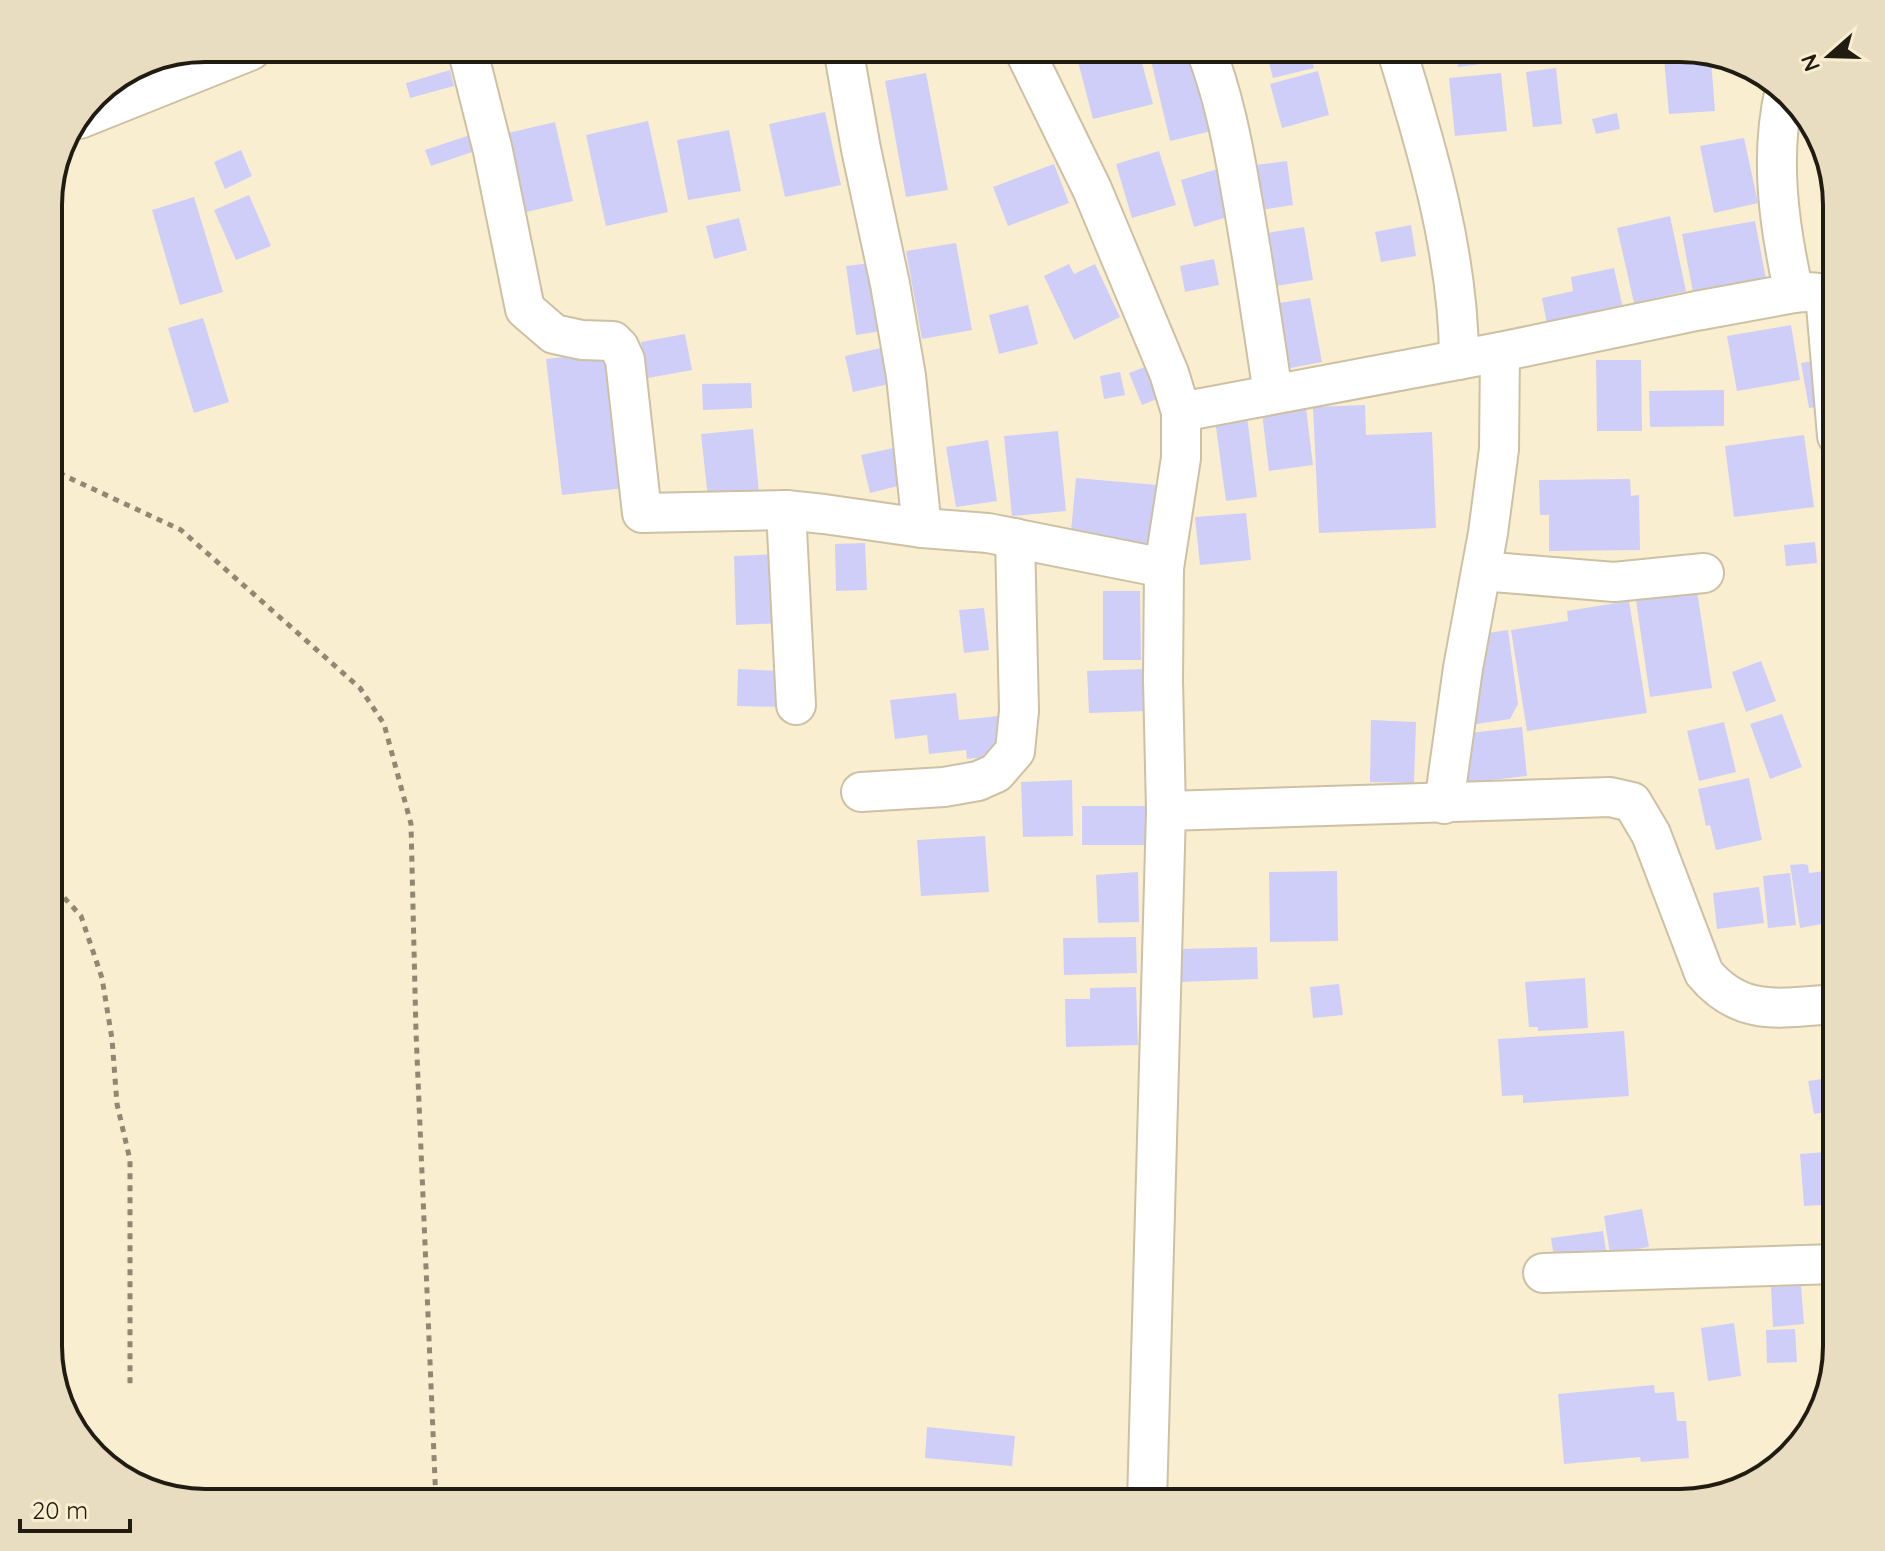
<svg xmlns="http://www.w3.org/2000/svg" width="1885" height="1551" font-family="Quicksand,sans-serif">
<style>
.building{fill:#cfcef9}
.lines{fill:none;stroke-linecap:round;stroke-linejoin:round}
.minor-casing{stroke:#cdc0a4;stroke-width:42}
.major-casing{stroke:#cdc0a4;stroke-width:48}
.path{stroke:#918874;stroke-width:5;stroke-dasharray:6 6;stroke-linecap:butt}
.minor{stroke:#fff;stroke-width:38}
.major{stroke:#fff;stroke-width:44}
.rim{fill:none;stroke:#211c12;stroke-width:4}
</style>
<rect width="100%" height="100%" fill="#faeed0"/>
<g class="building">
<path d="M1082 48H1138L1153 104 1093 119 1075 50Z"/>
<path d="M1166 48H1197L1216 130 1170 141 1149 52Z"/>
<path d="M1265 48H1309L1314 68 1273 78Z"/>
<path d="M1455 48H1487L1489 63 1458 67Z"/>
<path d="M1567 48H1589L1590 61 1569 63Z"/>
<path d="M1663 48H1681L1711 60 1715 111 1669 114Z"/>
<path d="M1556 68 1562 124 1533 127 1526 72Z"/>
<path d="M450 70 454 86 410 98 406 83Z"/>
<path d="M1318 71 1329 115 1282 128 1270 84Z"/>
<path d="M926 73 948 190 906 197 885 81Z"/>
<path d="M1501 73 1507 131 1455 136 1449 78Z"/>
<path d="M825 112 841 185 785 197 769 124Z"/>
<path d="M1617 113 1620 129 1596 134 1592 119Z"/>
<path d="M648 121 668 212 606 226 586 135Z"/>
<path d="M555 122 573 201 522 213 504 134Z"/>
<path d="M729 130 741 191 688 200 677 140Z"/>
<path d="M473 134 478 150 431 166 425 150Z"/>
<path d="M1744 138 1758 203 1714 213 1700 146Z"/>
<path d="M241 150 252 176 225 189 214 162Z"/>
<path d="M1159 151 1176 205 1132 218 1116 164Z"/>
<path d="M1287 161 1293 205 1261 210 1255 165Z"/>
<path d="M1054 164 1069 203 1008 226 993 187Z"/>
<path d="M1221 168 1234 215 1194 227 1181 180Z"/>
<path d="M249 195 271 246 236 260 214 210Z"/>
<path d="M194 197 223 292 180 305 152 210Z"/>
<path d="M1670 216 1686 291 1634 303 1617 228Z"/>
<path d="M739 218 747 250 714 259 706 226Z"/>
<path d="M1755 221 1767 284 1694 298 1682 234Z"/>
<path d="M1411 225 1416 256 1381 262 1375 232Z"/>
<path d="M1304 227 1313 280 1270 287 1261 234Z"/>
<path d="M956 243 972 330 922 339 906 251Z"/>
<path d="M1214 259 1219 285 1185 292 1180 266Z"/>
<path d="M872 263 882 331 856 335 846 266Z"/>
<path d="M1069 264 1074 274 1095 264 1120 317 1074 340 1044 276Z"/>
<path d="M1614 268 1624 313 1548 329 1542 298 1573 291 1571 277Z"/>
<path d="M1310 298 1322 362 1285 369 1273 304Z"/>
<path d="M1028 305 1038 344 999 354 989 315Z"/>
<path d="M203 318 229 402 194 413 168 328Z"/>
<path d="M1791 325 1800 380 1737 391 1727 336Z"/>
<path d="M685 334 692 370 648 378 641 342Z"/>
<path d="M890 346 898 382 853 392 845 356Z"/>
<path d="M617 351 633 487 562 495 546 359Z"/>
<path d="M1596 360H1641L1642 431H1597Z"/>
<path d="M1818 360 1826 406 1809 408 1801 363Z"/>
<path d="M1150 365 1162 397 1142 405 1129 373Z"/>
<path d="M1120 372 1125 395 1104 399 1100 376Z"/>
<path d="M751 383 752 408 703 410 702 384Z"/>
<path d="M1724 390V426L1650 427 1649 391Z"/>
<path d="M1305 400 1313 465 1269 471 1261 405Z"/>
<path d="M1365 405 1366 435 1432 432 1436 528 1319 533 1313 407Z"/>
<path d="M1247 416 1257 497 1226 501 1215 420Z"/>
<path d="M753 429 759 493 708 498 701 434Z"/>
<path d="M1058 431 1066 511 1012 516 1004 436Z"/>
<path d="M1804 435 1814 507 1734 517 1725 446Z"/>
<path d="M988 440 997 501 956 507 946 447Z"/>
<path d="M898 447 906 484 870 493 861 455Z"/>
<path d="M1076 478 1157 485 1151 549 1070 542Z"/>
<path d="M1630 479 1631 496 1639 495 1640 550 1549 551V515H1540L1539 480Z"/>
<path d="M1246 513 1251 560 1200 565 1195 517Z"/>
<path d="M1815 542 1817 563 1786 566 1784 545Z"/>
<path d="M865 543 867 590 836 591 835 544Z"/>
<path d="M781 554 783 623 736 625 734 556Z"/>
<path d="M1103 591H1140L1141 660H1103Z"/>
<path d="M1697 591 1712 688 1650 697 1636 600Z"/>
<path d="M1629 601 1647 713 1527 731 1511 630 1568 621 1567 611Z"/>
<path d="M984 608 989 650 964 653 959 610Z"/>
<path d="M1508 630 1518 704 1510 719 1470 725 1488 633Z"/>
<path d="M1761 661 1776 701 1746 712 1732 672Z"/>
<path d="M738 669 780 671 779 707 737 706Z"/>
<path d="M1145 669 1147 711 1089 713 1087 671Z"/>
<path d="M956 693 959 720 999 716 1004 755 967 759 966 750 929 754 927 735 895 739 890 700Z"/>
<path d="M1782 714 1802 767 1770 779 1750 724Z"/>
<path d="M1371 720 1416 722 1414 783 1370 782Z"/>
<path d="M1724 722 1736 772 1699 781 1687 731Z"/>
<path d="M1522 727 1527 776 1466 783 1461 734Z"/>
<path d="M1749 778 1762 840 1716 850 1710 825 1706 826 1698 789Z"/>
<path d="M1072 780 1073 836 1023 837 1021 782Z"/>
<path d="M1082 806H1149L1150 845H1082Z"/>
<path d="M985 836 989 892 921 896 917 840Z"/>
<path d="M1803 864 1808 865 1809 873 1825 871 1833 922 1800 928 1790 865Z"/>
<path d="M1337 871 1338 941 1270 942 1269 872Z"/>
<path d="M1138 872 1139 922 1098 923 1096 875Z"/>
<path d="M1790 873 1796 925 1768 928 1763 876Z"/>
<path d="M1759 887 1764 923 1717 929 1713 893Z"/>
<path d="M1136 937 1137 973 1064 975 1063 938Z"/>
<path d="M1257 947 1258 979 1181 982 1180 949Z"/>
<path d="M1585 978 1588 1028 1538 1031V1027H1529L1525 982Z"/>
<path d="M1339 984 1343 1015 1313 1018 1310 987Z"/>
<path d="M1136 987 1138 1045 1066 1047 1065 999H1090V988Z"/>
<path d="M1624 1031 1629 1096 1523 1103V1095L1502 1096 1498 1039Z"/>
<path d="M1837 1077V1110L1814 1114 1808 1081Z"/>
<path d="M1837 1151V1204L1804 1206 1800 1154Z"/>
<path d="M1642 1209 1649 1247 1610 1254 1604 1216Z"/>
<path d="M1603 1231 1607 1257 1555 1264 1551 1238Z"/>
<path d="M1801 1285 1804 1324 1773 1327 1771 1287Z"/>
<path d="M1734 1323 1741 1376 1708 1381 1701 1328Z"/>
<path d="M1795 1329 1797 1362 1767 1363 1766 1330Z"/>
<path d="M1654 1385 1655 1393 1674 1392 1677 1421H1686L1689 1458 1641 1462 1640 1457 1564 1464 1558 1394Z"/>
<path d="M927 1427 1015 1436 1012 1466 925 1458Z"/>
<path d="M1017 1495V1503H979V1498Z"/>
<rect x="1287" y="1495" width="40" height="8"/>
</g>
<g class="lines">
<defs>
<g id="minor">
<path d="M467 48 493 151 525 309 554 334 582 340 613 341 619 347 625 360 642 513 786 510 824 514 922 528 988 533 1164 568"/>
<path d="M843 48 861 149 890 284 906 376 922 528"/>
<path d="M1023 48 1092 189 1169 373 1181 412V458L1164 568 1163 680 1166 811 1147 1503"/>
<path d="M1205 48C1223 93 1233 144 1241 192 1253 259 1263 326 1273 394"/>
<path d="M1396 48C1427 148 1459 255 1459 360"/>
<path d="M1785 89C1769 157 1779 226 1794 293 1810 291 1822 292 1837 299"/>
<path d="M1825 293 1837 436"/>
<path d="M1181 412 1500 352 1696 311 1794 293"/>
<path d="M786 510 796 705"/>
<path d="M1481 571 1614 582 1704 573"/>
<path d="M861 792 944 787 978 781 996 773 1015 751 1019 711 1015 538"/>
<path d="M1444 804 1463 668 1488 533 1499 449 1500 352"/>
<path d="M1166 811 1610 797 1632 802 1651 834 1704 973C1742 1019 1784 1007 1837 1004"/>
<path d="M1543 1273 1837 1264"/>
</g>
<path id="major" d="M79 116 249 48"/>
</defs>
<use href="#minor" class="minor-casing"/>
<use href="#major" class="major-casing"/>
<g class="path">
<path d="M48 468 181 530 360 688 384 724 411 824 416 1032 436 1503"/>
<path d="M48 522V511"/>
<path d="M48 880 81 916 102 978 112 1039 117 1104 130 1160V1385"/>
</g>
<use href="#minor" class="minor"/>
<use href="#major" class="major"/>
</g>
<path d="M0 0H1885V1551H0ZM205 62H1680A143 143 0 0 1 1823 205V1346A143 143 0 0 1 1680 1489H205A143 143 0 0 1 62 1346V205A143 143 0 0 1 205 62Z" fill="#e9ddc1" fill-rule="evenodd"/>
<path class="rim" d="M205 62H1680A143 143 0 0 1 1823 205V1346A143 143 0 0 1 1680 1489H205A143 143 0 0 1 62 1346V205A143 143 0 0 1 205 62Z"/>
<g transform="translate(1829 56) rotate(250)" stroke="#faeed0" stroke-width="6" paint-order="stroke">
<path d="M0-6L14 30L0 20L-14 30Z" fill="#211c12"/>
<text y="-12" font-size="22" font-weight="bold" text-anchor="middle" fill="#211c12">N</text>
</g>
<path d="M20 1519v12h110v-12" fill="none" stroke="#211c12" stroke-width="4"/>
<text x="32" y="1519" font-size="24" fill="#211c12" stroke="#faeed0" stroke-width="6" paint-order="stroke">20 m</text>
</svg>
